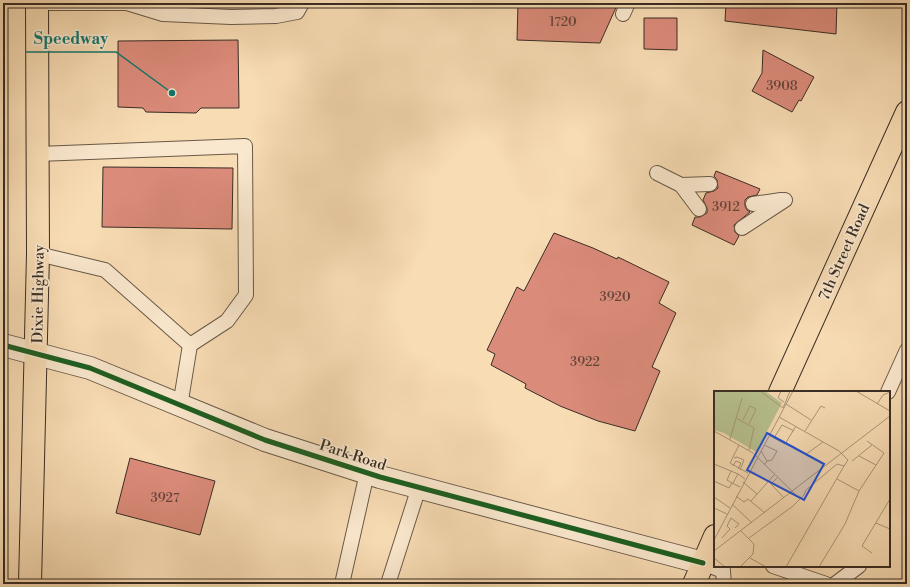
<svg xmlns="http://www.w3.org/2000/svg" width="910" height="587" font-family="'Libre Bodoni',serif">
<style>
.building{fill:#db8b7a;stroke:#392d24}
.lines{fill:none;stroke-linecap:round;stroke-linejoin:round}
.lane-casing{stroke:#695948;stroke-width:16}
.street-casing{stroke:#695948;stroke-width:24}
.primary-casing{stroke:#392d24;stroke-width:24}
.lane{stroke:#fae8ce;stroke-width:14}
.street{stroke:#fae8ce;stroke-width:22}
.primary{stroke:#f8dcb4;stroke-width:22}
.cycleway-casing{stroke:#fae8ce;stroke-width:8}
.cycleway{stroke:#1b5e20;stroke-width:5}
.labels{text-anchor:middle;stroke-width:3.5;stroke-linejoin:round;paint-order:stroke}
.number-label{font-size:13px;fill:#62443a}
.street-label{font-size:15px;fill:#392d24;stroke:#fae8ce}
.inset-road{fill:none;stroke:#ac967a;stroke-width:1}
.view{fill:#1d4ed8;fill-opacity:0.15;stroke:#1d4ed8;stroke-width:2}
.inset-edge{fill:none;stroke:#392d24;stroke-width:2}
.leader{fill:none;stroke:#0f766e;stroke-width:1.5}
.callout-dot{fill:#0f766e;stroke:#fae8ce;stroke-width:1.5}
.callout-label{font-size:16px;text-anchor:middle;font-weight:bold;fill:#0f766e;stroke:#fae8ce;stroke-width:3.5;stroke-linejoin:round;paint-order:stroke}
</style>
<rect width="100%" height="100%" fill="#f8dcb4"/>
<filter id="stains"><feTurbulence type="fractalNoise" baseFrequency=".005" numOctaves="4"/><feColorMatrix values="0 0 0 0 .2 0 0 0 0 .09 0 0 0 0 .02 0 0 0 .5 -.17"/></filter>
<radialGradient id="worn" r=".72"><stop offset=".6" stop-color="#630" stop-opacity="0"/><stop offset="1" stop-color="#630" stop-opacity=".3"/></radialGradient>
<g class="building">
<path d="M518 3H618L600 43 517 40Z"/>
<path d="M726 3H837L836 34 725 21Z"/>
<path d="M644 18H677V50L644 49Z"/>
<path d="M238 40 239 108H201L196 113 146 112 143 108 118 107V41Z"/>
<path d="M763 50 814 77 801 101 799 100 792 112 752 91 762 73Z"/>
<path d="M103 167 233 168 232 229 102 227Z"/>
<path d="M716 171 760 189 757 195 748 197 745 200V206L747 210 750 212 734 225 735 232 739 236 734 245 692 225 695 217H700L707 213V208L703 200 706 193 714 191 718 188 717 180 714 176Z"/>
<path d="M554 233 593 248 617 259 618 257 669 282 659 303 676 313 652 367 660 371 635 431 598 421 560 406 525 388 526 384 491 365 495 354 487 350 517 287 524 291Z"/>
<path d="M130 458 215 481 200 535 116 513Z"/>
</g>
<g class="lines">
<defs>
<g id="lane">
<path d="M37 3H127"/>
<path d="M127 3 163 14 231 17 276 16 297 12 302 3"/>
<path d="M623 14 628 3"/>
<path d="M38 154 245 146 246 295 227 321 190 345"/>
<path d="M657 173 681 185 710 184"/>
<path d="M681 185 699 209"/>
<path d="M753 204 781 200"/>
<path d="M742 228 785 200"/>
<path d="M38 254 105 270 190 345 180 406"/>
<path d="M888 392 907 350"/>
<path d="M703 563 723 571"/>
<path d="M773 566 826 584"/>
<path d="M723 571 724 584"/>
<path d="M342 584 367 473"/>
<path d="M388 584 419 487"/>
<path d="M835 584 859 566"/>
</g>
<path id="street" d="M3 345 90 368 265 440 380 477 703 563"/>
<g id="primary">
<path d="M780 392 907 112"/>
<path d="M30 584 38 254 37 3"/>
<path d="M694 584 715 536"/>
</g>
</defs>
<use href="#lane" class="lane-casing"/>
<use href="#street" class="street-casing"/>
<use href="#primary" class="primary-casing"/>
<use href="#lane" class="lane"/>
<use href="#street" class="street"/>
<use href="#primary" class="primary"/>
<defs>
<path id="cycleway" d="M3 345 90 368 265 440 380 477 703 563"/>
</defs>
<use href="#cycleway" class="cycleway-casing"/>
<use href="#cycleway" class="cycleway"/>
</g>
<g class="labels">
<g class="number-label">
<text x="563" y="26">1720</text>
<text x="782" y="90">3908</text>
<text x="726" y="211">3912</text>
<text x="615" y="301">3920</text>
<text x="585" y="366">3922</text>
<text x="165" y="502">3927</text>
</g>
<g class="street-label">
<text transform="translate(844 252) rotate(-66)" y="5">7th Street Road</text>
<text transform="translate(38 294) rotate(-89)" y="5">Dixie Highway</text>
<text transform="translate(353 455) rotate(18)" y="5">Park Road</text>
</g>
</g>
<g transform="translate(714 391)">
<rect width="176" height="176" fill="#f8dcb4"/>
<path d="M0 0H51L68 12 42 61 10 42 0 39Z" fill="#b8c291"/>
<path class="inset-road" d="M46 0 69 17M67 0 64 7 70 11M142 0 176 20M72 13 97 29M163 13 169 4 176 1M69 17 76 0M65 26 125 60 134 69M22 27 40 37 35 59M29 29 36 15 42 18 35 33M0 40 39 62 85 107M91 40 107 15 111 17M55 44 60 47 68 34 80 40M60 47 71 53 82 35M16 48 28 7M25 54 16 72 34 82M50 54 63 60 58 69 53 70M47 60 53 70 50 74M91 64 109 51M145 65 162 74M20 67 23 66 30 69 26 79M138 70 158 54M0 73 17 80M19 75 22 70 27 72 24 78M63 87 57 93 70 107M123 88 145 100M0 90 15 97 18 92 26 96M29 91 43 103M18 92 13 89 17 80 24 83M19 92 24 83 31 88M22 105 30 111 34 108 51 122M0 106 16 117M37 110 60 84M18 113 38 132M0 117 13 123M162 132 176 138M8 147 16 138 13 135 17 127 25 133 21 137M35 147 79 115 90 104 92 99 123 73 130 75 134 69M0 149 79 0M0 160 176 25M158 162 148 155 176 108M0 167 11 176M36 167 52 176M26 176 39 163 40 153 27 140M72 176 130 75M105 176 131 133 145 100 170 62 153 50M121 176H161"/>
<path class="view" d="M53 42 110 73 90 109 33 79Z"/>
<rect width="176" height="176" class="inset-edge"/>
</g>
<path class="leader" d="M172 93L116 52H25"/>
<circle class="callout-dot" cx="172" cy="93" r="4"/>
<g class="callout-label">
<text x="71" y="44">Speedway</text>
</g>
<rect width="910" height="587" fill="none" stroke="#f8dcb4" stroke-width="16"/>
<rect x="4" y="4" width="902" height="579" fill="none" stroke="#392d24" stroke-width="2"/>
<rect x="8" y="8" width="894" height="571" fill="none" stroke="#392d24"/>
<rect width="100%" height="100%" filter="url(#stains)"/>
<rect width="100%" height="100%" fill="url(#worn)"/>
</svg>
